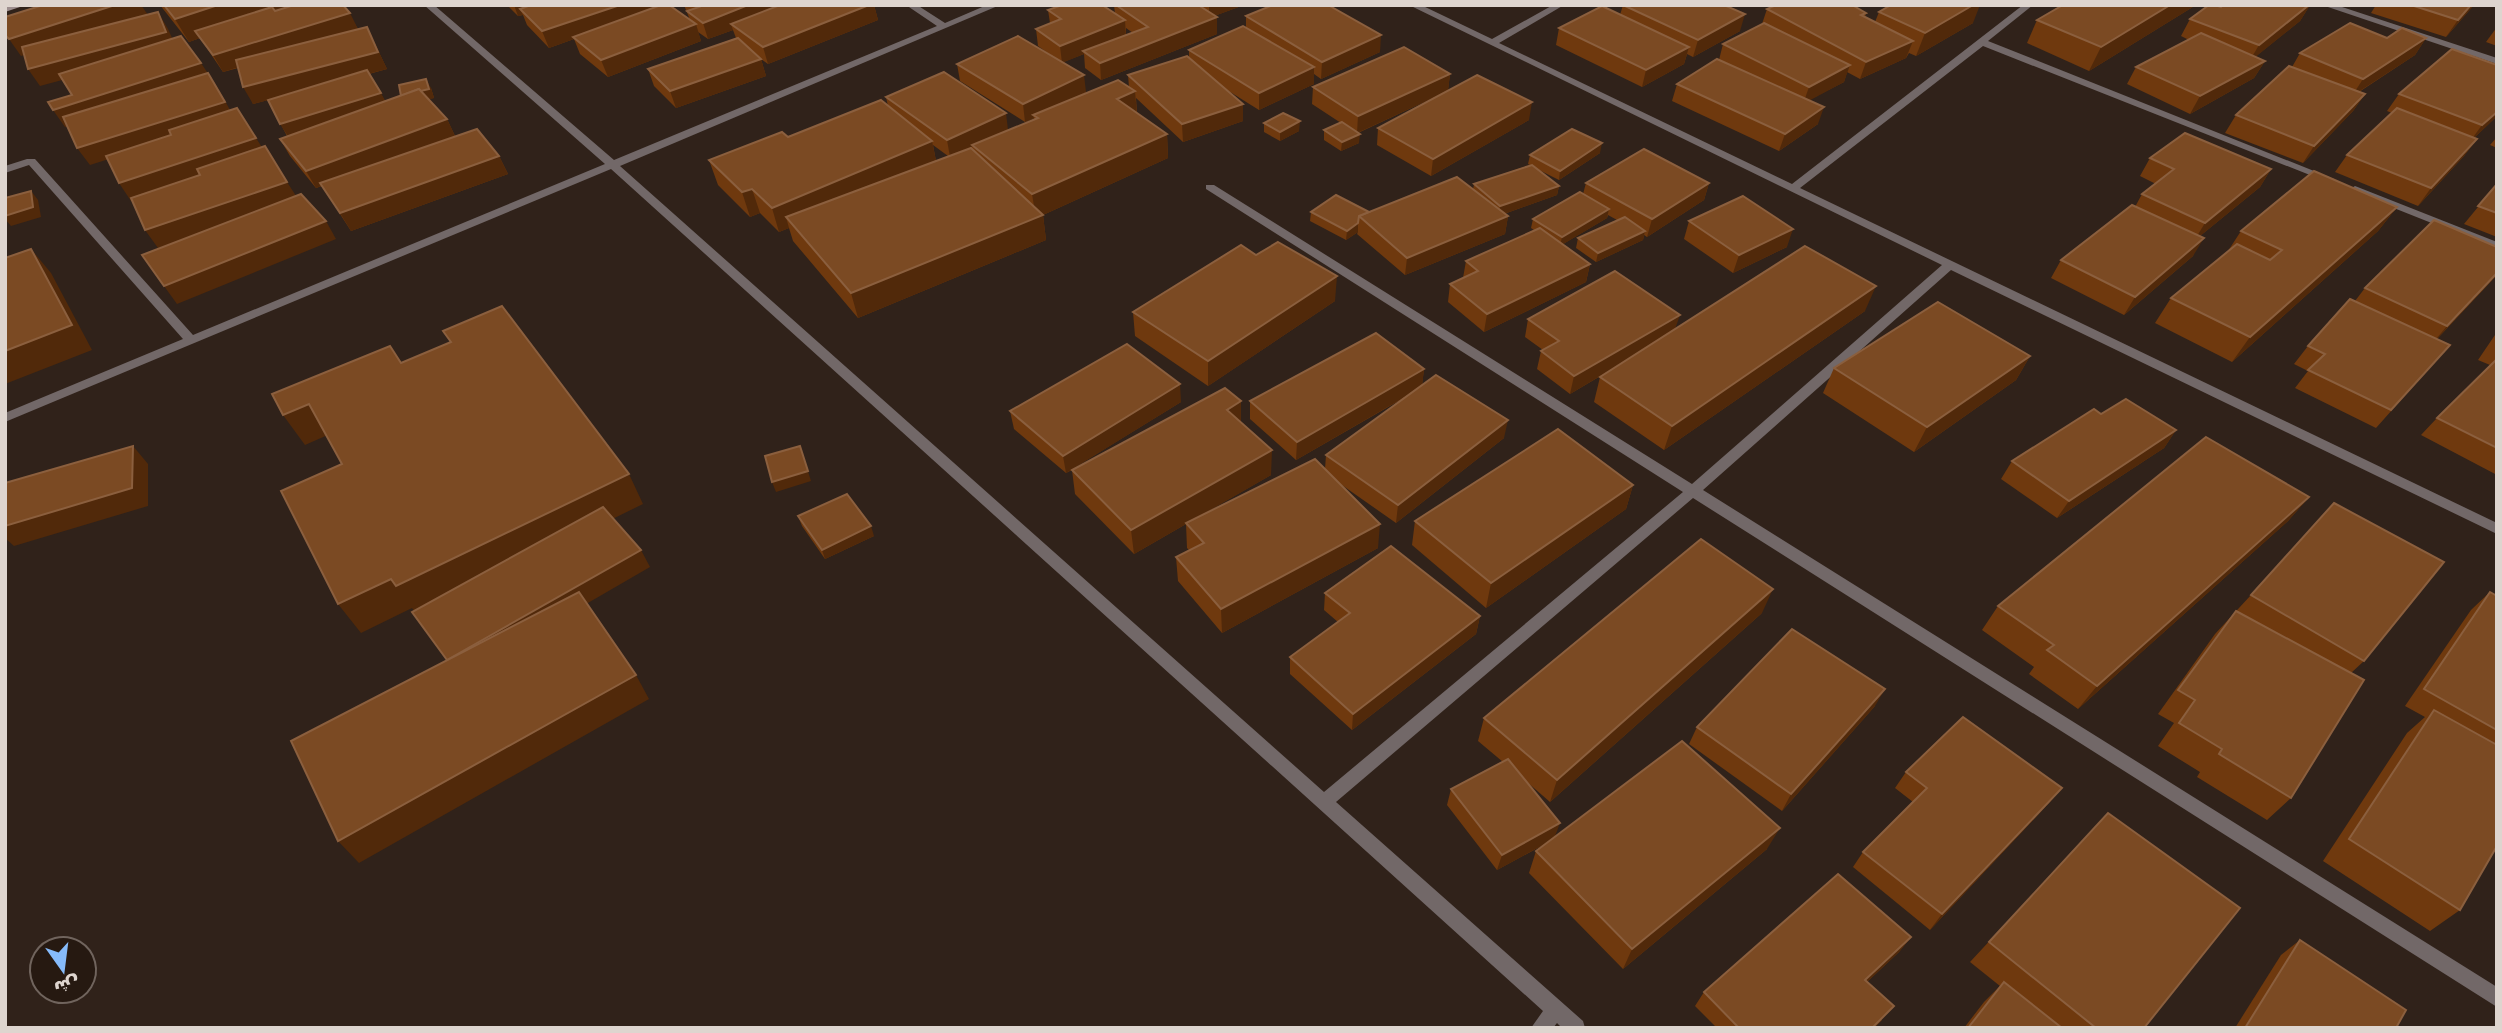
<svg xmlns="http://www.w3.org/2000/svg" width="2502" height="1033" font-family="'DejaVu Sans','Noto Naskh Arabic',sans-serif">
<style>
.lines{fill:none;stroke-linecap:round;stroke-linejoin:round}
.street{fill:#726868;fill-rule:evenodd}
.secondary{fill:#9d8e8e;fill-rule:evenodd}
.wall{fill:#6f390e;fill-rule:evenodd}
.shaded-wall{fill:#51290a}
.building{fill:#7b4a23;stroke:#8b5f3e;stroke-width:2}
</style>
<rect width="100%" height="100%" fill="#30221a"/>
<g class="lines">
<g class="street">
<path d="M424 5H434L614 160 937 26 906 5H917L945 23 987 5H1000L620 166 1324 792 1683 492 1206 189V185H1214L1692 484 1942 265 1409 5H1421L1492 39 1553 5H1564L1499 43 1792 184 2023 5H2033L1988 41 2334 179 2329 182 2325 181 1983 46 1800 188 2497 523V534L1951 270 1703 490 2497 987V1007L1693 498 1336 802 1583 1021 1585 1028H1562L1557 1023 1553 1028H1531L1543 1011 611 169 5 422V413L183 339 29 165 5 173V166L27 159H35L193 335 605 164Z"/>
<path d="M2322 5H2336L2497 58V64Z"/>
<path d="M2355 186 2497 242V249L2351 191 2350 189Z"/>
</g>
<path class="secondary" d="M21 5 20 7 5 12V6Z"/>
</g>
<g class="wall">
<path d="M160 5H343L358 29 367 27 375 44 387 69 369 74 385 101 431 88 434 98 428 99 447 119 455 136 499 156 508 174 351 231 322 186 316 188 290 156 280 139 287 136 268 100 253 104 238 68 223 72 200 38 189 42Z"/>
<path d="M507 5H670L690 20 684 5H874L878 20 768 64 761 59 766 76 676 108 654 86 648 69 736 38 733 30 708 39 698 32 701 41 608 77 580 54 574 39 549 48 527 25 523 15 518 16Z"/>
<path d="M1114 5H1244L1214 16 1217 17V34L1101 80 1085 68 1084 54 1063 62 1086 92 1077 97 1129 87 1128 75 1189 57V50L1246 27V16L1380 52 1321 79 1314 74V84L1259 110 1227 90 1243 121 1183 142 1136 98 1137 113 1167 134 1168 158 1043 215 1046 240 858 318 793 241 789 228 779 232 760 213 750 217 718 185 709 160 888 106 886 97 1008 130 1034 120V118L1025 122 960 81 957 64 1056 59 1038 46 1036 29 1050 23 1048 10 1115 14ZM1126 28 1133 33 1126 35ZM933 145 948 156 936 161Z"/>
<path d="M1623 5 1740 31 1693 57 1687 54 1684 64 1642 87 1556 45 1559 28 1620 15Z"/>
<path d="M2196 5 2089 71 2027 43 2037 20Z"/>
<path d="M2310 5 2300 21 2255 57 2265 61 2254 78 2190 114 2127 84 2136 67 2189 40 2181 36 2190 19 2221 7Z"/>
<path d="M2376 5H2474L2446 37 2371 13Z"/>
<path d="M1767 9 1866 13 1865 17 1875 22 1879 12 1973 23 1916 56 1909 53 1906 58 1860 79 1847 72 1844 82 1809 100 1818 124 1779 151 1672 101 1677 84 1719 60 1723 44 1762 24Z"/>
<path d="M2497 27V46L2486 42Z"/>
<path d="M2387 38H2426L2415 55 2359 92 2365 94 2353 111 2303 163 2225 133 2236 115 2292 67 2300 53Z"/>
<path d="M1450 74 1448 90 1529 120 1431 176 1377 145 1378 128 1439 95 1358 133 1359 143 1341 151 1324 140V130L1341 123 1312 104 1313 87Z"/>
<path d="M2399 94 2497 116 2474 138 2477 139 2464 156 2418 206 2335 172 2347 155 2392 113 2387 111Z"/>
<path d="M1264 123 1299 131 1280 141 1264 132Z"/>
<path d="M2497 137V148L2490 145Z"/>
<path d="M1600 153 1559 180 1539 170 1559 186 1557 195 1504 214 1508 216 1505 234 1405 275 1357 234 1358 232 1346 240 1310 221 1311 212H1369L1473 190 1474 184 1530 165 1528 164 1530 155Z"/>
<path d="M2150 158 2271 169 2260 187 2200 236 2193 256 2124 315 2051 278 2061 260 2135 207 2142 194 2156 184 2140 176Z"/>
<path d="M1586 183H1709L1704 200 1647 237 1644 235 1643 240 1596 262 1576 248 1578 238 1617 220 1608 215 1607 218 1563 244 1590 264 1586 282 1484 332 1448 302 1450 284 1463 278 1466 261 1534 230 1531 228 1533 219 1583 194Z"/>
<path d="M2497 184V237L2464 224Z"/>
<path d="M2397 207 2378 231 2232 362 2155 323 2171 298 2228 251 2241 231Z"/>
<path d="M1689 221 1787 247 1733 273 1684 239Z"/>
<path d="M1256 255 1335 301 1208 386 1135 336 1133 312Z"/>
<path d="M2497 275 2437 339 2450 345 2376 428 2295 388 2308 371 2294 364 2308 346 2355 301 2365 288Z"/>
<path d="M1865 311 1664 450 1594 402 1600 377 1626 361 1570 394 1537 369 1541 351 1543 350 1525 337 1528 319 1675 329Z"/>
<path d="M2497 332V475L2421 435 2437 418 2490 365 2478 360Z"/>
<path d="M2030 356 2016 380 1914 452 1823 393 1834 368Z"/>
<path d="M1424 369 1422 385 1504 438 1396 523 1339 483 1378 548 1222 633 1178 581 1176 557 1189 550 1187 548 1186 524 1134 554 1075 494 1072 470 1066 473 1014 429 1010 411 1181 402 1072 469 1241 401V423L1271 475 1194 519 1325 469 1326 455 1409 395 1296 460 1250 419V401Z"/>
<path d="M2101 414 2176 430 2164 448 2057 518 2001 479 2012 461Z"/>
<path d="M1633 485 1626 509 1486 608 1412 545 1415 521Z"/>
<path d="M2309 497 2288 521 2078 709 2029 674 2034 667 1982 630 1998 606Z"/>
<path d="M798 516 874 536 825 559 802 526Z"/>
<path d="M2490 592 2497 596V846L2460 910 2430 931 2323 861 2407 733 2425 717 2405 706 2471 610Z"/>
<path d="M1325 593 1480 616 1476 634 1352 730 1290 674V657L1338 622 1324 610Z"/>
<path d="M2251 595 2364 661 2351 673 2291 798 2267 820 2197 777 2200 772 2158 746 2174 723 2158 714 2215 634Z"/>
<path d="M1762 613 1550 802 1527 782 1555 837 1767 849 1623 969 1529 873 1536 851 1545 844 1497 870 1447 805 1451 789 1503 762 1478 741 1484 718Z"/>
<path d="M1875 706 1782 811 1689 744 1697 727Z"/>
<path d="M1906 772 2062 788 2048 804 1930 930 1853 867 1863 852 1913 802 1895 788Z"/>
<path d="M2108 813 2144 1028H1964L1984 1002 2000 986 1970 962Z"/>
<path d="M1911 937 1899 952 1867 982 1882 1020 1874 1028H1717L1695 1006 1704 992Z"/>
<path d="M2300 940 2396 1028H2235L2281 955Z"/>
</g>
<g class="shaded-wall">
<path d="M115 5H141L148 15 21 56 9 39Z"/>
<path d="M218 5H304L195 31 200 38 189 42 175 19Z"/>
<path d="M514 5H551L520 9 523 15 518 16Z"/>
<path d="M620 5H670L573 37 574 39 549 48 542 31Z"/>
<path d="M748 5H782L731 24 733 30 708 39 703 23Z"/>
<path d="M869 5H874L878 20 768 64 763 47Z"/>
<path d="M1209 5H1244L1209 18Z"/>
<path d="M1973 5H1980L1973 23 1916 56 1925 33Z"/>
<path d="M2170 5H2196L2089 71 2101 47Z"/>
<path d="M2310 5 2300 21 2249 62 2259 45Z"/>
<path d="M2471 5H2474L2446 37 2458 20Z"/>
<path d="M158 12 168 29 177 49 40 86 28 69Z"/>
<path d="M350 13 358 29 223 72 213 55Z"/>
<path d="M1745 14 1740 31 1693 57 1698 40Z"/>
<path d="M1217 17V34L1101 80 1100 63Z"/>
<path d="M1125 20 1126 37 1083 51 1084 54 1062 63 1060 46Z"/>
<path d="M696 24 701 41 608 77 601 60Z"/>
<path d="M367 27 387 69 253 104 243 87Z"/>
<path d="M1381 35 1380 52 1321 79 1322 62Z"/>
<path d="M2426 38 2415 55 2352 96 2363 79Z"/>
<path d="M1913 41 1906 58 1860 79 1866 62Z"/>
<path d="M1689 47 1684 64 1642 87 1646 70Z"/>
<path d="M761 59 766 76 676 108 670 91Z"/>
<path d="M2265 61 2254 78 2190 114 2200 96Z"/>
<path d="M201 63 219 90 235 119 90 165 77 148 212 80 65 127 53 110Z"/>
<path d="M1850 65 1844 82 1803 104 1809 87Z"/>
<path d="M1314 67V84L1259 110V93Z"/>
<path d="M1450 74 1448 91 1357 133 1358 116Z"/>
<path d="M1084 75 1086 92 1036 117 1033 115 1034 118 1025 122 1023 104Z"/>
<path d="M426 79 431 88 434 98 406 105Z"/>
<path d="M1135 91 1137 115 1117 99Z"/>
<path d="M381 93 390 110 291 141 280 124Z"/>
<path d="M2365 94 2353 111 2303 163 2314 146Z"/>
<path d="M1532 102 1529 120 1431 176 1433 159Z"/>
<path d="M1243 104V121L1183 142 1182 124Z"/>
<path d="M1824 107 1818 124 1779 151 1785 134Z"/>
<path d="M2497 112V116L2469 143 2482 125Z"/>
<path d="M1006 113 1008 130 950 157 947 140Z"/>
<path d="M447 119 455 136 316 188 306 171Z"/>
<path d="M1300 121 1299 131 1280 141V132Z"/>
<path d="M1167 134 1168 158 1043 215 1046 240 858 318 851 293 1036 218 1032 194Z"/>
<path d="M1360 134 1359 143 1341 151 1342 142Z"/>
<path d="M256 138 267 155 131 201 119 183Z"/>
<path d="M2477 139 2464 156 2418 206 2431 188Z"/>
<path d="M932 141 937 166 786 217 789 228 779 232 772 208Z"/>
<path d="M1602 143 1600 153 1559 180 1560 171Z"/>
<path d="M499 156 508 174 351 231 340 213Z"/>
<path d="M2271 169 2260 187 2194 241 2205 223Z"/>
<path d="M287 182 298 199 158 248 145 230Z"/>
<path d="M1709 183 1704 200 1647 237 1652 219Z"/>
<path d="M1559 186 1557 195 1498 216 1500 206Z"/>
<path d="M752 189 760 213 750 217 742 192Z"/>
<path d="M31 191 38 200 41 217 11 226 5 219V216Z"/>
<path d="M2397 207 2378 231 2232 362 2250 337Z"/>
<path d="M1609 209 1607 218 1560 246 1562 237Z"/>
<path d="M1508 216 1505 234 1405 275 1407 258Z"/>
<path d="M326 221 336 239 177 304 164 286Z"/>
<path d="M1358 223V232L1346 240 1347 231Z"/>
<path d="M1793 229 1787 247 1733 273 1739 255Z"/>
<path d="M1645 231 1643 240 1596 262 1598 253Z"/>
<path d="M2204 238 2193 256 2124 315 2135 297Z"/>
<path d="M31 249 51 273 92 350 5 384V351Z"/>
<path d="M1590 264 1586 282 1484 332 1487 314Z"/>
<path d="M2497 273V275L2432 344 2447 326Z"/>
<path d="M1337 276 1335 301 1208 386V361Z"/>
<path d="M1876 286 1865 311 1664 450 1672 426Z"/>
<path d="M1680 315 1674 332 1570 394 1574 376Z"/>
<path d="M2030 356 2016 380 1914 452 1927 427Z"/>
<path d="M1424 369 1422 387 1296 460 1297 442Z"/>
<path d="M1180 384 1181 402 1066 473 1063 456Z"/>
<path d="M1241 401V426L1227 410Z"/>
<path d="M309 404 330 434 305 445 283 415Z"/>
<path d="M1508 420 1504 438 1396 523 1398 505Z"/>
<path d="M2176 430 2164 448 2057 518 2069 501Z"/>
<path d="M133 446 148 464V506L14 546 5 538V526Z"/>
<path d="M800 446 811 481 776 492 772 482Z"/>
<path d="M1272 450 1271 475 1134 554 1131 530Z"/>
<path d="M629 474 643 504 417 615 412 608 361 633 338 604 391 579Z"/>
<path d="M1633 485 1626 509 1486 608 1491 583Z"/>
<path d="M2309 497 2288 521 2078 709 2097 686Z"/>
<path d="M1380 524 1378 548 1222 633 1221 609Z"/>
<path d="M871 526 874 536 825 559 822 550Z"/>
<path d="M641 550 650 567 460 677 447 660Z"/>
<path d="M1773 589 1762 613 1550 802 1557 780Z"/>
<path d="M1480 616 1476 634 1352 730 1353 714Z"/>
<path d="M636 675 649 699 359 863 338 841Z"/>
<path d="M1885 689 1875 706 1782 811 1791 794Z"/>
<path d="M2062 788 2048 804 1930 930 1942 914Z"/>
<path d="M1560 823 1554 839 1497 870 1502 855Z"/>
<path d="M1780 828 1767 849 1623 969 1632 949Z"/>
<path d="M1911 937 1899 952 1854 994 1865 980Z"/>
<path d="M1894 1006 1874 1028H1872Z"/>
</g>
<g class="building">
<path d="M43 5H115L9 39 5 35V17Z"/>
<path d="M164 5H218L175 19Z"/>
<path d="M294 5H343L350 13 213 55 195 31 272 7 275 11Z"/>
<path d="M531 5H620L542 31 520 9Z"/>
<path d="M661 5H669L696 24 601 60 573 37Z"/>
<path d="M696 5H748L703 23 687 11 699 7Z"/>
<path d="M780 5H869L763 47 731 24Z"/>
<path d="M1062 5H1102L1125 20 1060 46 1036 29 1061 19 1048 10Z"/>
<path d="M1116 5H1198L1217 17 1100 63 1083 51 1148 27Z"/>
<path d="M1273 5H1328L1381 35 1322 62 1246 16Z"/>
<path d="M1623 5H1724L1745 14 1698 40Z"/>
<path d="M1776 5H1852L1866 13 1861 15 1913 41 1866 62 1767 9Z"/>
<path d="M1891 5H1973L1925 33 1879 12Z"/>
<path d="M2063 5H2170L2101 47 2037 20Z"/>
<path d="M2209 5H2215L2221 7 2223 5H2309L2259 45 2190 19Z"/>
<path d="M2411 5H2471L2458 20Z"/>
<path d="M1602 6 1689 47 1646 70 1559 28Z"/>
<path d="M158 12 166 32 28 69 22 47Z"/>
<path d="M1764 23 1850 65 1809 87 1723 44Z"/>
<path d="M2350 23 2387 38 2402 28 2426 38 2363 79 2300 53Z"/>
<path d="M1243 26 1314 67 1259 93 1189 50Z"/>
<path d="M367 27 378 52 243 87 236 60Z"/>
<path d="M2201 33 2265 61 2200 96 2136 67Z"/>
<path d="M181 36 201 63 53 110 48 102 72 95 59 74Z"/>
<path d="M1018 36 1084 75 1023 104 957 64Z"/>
<path d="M738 38 761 59 670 91 648 69Z"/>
<path d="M1404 47 1450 74 1358 116 1313 87Z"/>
<path d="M2452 49 2497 65V112L2482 125 2399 94Z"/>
<path d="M1187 56 1243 104 1182 124 1128 75Z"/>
<path d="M1717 59 1824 107 1785 134 1677 84Z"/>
<path d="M2289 66 2365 94 2314 146 2236 115Z"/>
<path d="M367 70 381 93 280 124 268 100Z"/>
<path d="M944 72 1006 113 947 140 886 97Z"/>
<path d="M208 73 225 102 77 148 63 117Z"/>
<path d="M1477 75 1532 102 1433 159 1378 128Z"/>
<path d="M426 79 429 89 421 91 419 89 401 96 399 85Z"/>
<path d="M1118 80 1135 91 1117 99 1167 134 1032 194 972 145 1038 118 1033 115Z"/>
<path d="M419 89 447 119 306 171 280 139Z"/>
<path d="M881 100 932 141 772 208 752 189 742 192 709 160 782 132 788 137Z"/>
<path d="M237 108 256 138 119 183 106 156 171 135 169 130Z"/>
<path d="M2397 108 2477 139 2431 188 2347 155Z"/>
<path d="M1283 113 1300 121 1280 132 1264 123Z"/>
<path d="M1342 122 1360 134 1342 142 1324 130Z"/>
<path d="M477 129 499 156 340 213 320 183Z"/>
<path d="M1572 129 1602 143 1560 171 1530 155Z"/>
<path d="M2185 133 2271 169 2205 223 2142 194 2174 169 2150 158Z"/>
<path d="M265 146 287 182 145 230 131 198 200 175 197 169Z"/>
<path d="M971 148 1043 215 851 293 786 217Z"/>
<path d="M1644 149 1709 183 1652 219 1586 183Z"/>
<path d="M1532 165 1559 186 1500 206 1474 184Z"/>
<path d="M2314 171 2397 207 2250 337 2171 298 2237 244 2270 260 2282 250 2241 231Z"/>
<path d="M1457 177 1508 216 1407 258 1359 216Z"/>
<path d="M2497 184V213L2478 206Z"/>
<path d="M31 191 33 207 5 216V198Z"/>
<path d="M1580 192 1609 209 1562 237 1533 219Z"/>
<path d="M301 194 326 221 164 286 142 255Z"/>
<path d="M1336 195 1369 212 1359 216 1358 223 1347 231 1311 212Z"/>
<path d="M1743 196 1793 229 1739 255 1689 221Z"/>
<path d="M2132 205 2204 238 2135 297 2061 260Z"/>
<path d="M1625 217 1645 231 1598 253 1578 238Z"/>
<path d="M2434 220 2497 247V273L2447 326 2365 288Z"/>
<path d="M1540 228 1590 264 1487 314 1450 284 1478 271 1466 261Z"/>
<path d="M1278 242 1337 276 1208 361 1133 312 1241 245 1256 255Z"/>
<path d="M1805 246 1876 286 1672 426 1600 377Z"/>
<path d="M31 249 72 325 5 351V258Z"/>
<path d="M1615 271 1680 315 1574 376 1541 351 1559 341 1528 319Z"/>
<path d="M2350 299 2450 345 2391 410 2308 370 2325 354 2308 346Z"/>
<path d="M1938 302 2030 356 1927 427 1834 368Z"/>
<path d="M502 306 629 474 396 586 391 579 338 604 281 491 342 464 309 404 283 415 272 394 390 346 401 363 451 342 443 331Z"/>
<path d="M1376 333 1424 369 1297 442 1250 401Z"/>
<path d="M1127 344 1180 384 1063 456 1010 411Z"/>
<path d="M2497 359V448L2437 418Z"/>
<path d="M1436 375 1508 420 1398 505 1326 455Z"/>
<path d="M1225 388 1241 401 1227 410 1272 450 1131 530 1072 470Z"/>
<path d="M2126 399 2176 430 2069 501 2012 461 2094 409 2101 414Z"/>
<path d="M1558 429 1633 485 1491 583 1415 521Z"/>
<path d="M2206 437 2309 497 2097 686 2047 650 2054 645 1998 606Z"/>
<path d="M133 446 132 488 5 526V483Z"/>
<path d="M800 446 808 471 772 482 765 456Z"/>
<path d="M1315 459 1380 524 1221 609 1176 557 1204 543 1186 523Z"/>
<path d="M847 494 871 526 822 550 798 516Z"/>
<path d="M2334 503 2444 562 2364 661 2251 595Z"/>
<path d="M603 507 641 550 447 660 412 612Z"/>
<path d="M1701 539 1773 589 1557 780 1484 718Z"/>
<path d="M1391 546 1480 616 1353 714 1290 657 1350 613 1325 593Z"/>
<path d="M579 592 636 675 338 841 291 741Z"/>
<path d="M2490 592 2497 596V730L2424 689Z"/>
<path d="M2236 611 2364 680 2291 798 2219 754 2222 749 2179 723 2195 700 2178 690Z"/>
<path d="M1792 629 1885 689 1791 794 1697 727Z"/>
<path d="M2434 710 2497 745V846L2460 910 2349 839Z"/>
<path d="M1963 717 2062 788 1942 914 1863 852 1927 788 1906 772Z"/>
<path d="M1682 741 1780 828 1632 949 1536 851Z"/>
<path d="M1508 759 1560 823 1502 855 1451 789Z"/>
<path d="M2108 813 2240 908 2144 1028H2096L1989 942Z"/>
<path d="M1838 874 1911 937 1865 980 1894 1006 1872 1028H1739L1704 992Z"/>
<path d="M2300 940 2406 1010 2396 1028H2245Z"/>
<path d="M2004 982 2062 1028H1968Z"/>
</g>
<rect width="2502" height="1033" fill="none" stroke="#ded5cf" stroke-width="14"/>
<g transform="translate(63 970) rotate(166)"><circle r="33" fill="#261911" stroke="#70645d" stroke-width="2"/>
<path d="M0-5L12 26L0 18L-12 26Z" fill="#86bbfb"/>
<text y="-10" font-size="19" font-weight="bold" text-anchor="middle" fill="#ded5cf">ش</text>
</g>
</svg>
